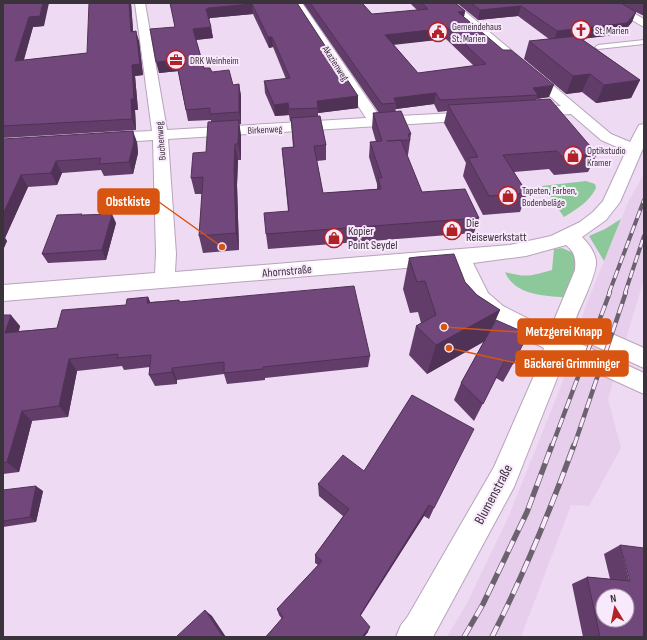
<svg xmlns="http://www.w3.org/2000/svg" width="647" height="640" font-family="'Sofia Sans Condensed',sans-serif">
<style>
.built{fill:#e7ceed}
.green{fill:#8dc89a}
.lines{fill:none;stroke-linecap:round;stroke-linejoin:round}
.service-casing{stroke:#b7a4bb;stroke-width:2}
.minor-casing{stroke:#b7a4bb;stroke-width:2}
.service{fill:#fff;fill-rule:evenodd}
.minor{fill:#fff;fill-rule:evenodd}
.rail-far2-casing{stroke:#6c616e;stroke-width:4}
.rail-far1-casing{stroke:#6c616e;stroke-width:4.5}
.rail-casing{stroke:#6c616e;stroke-width:5.5}
.rail-far2{stroke:#f9e9fc;stroke-width:2.5;stroke-dasharray:8;stroke-linecap:butt}
.rail-far1{stroke:#f9e9fc;stroke-width:3;stroke-dasharray:10;stroke-linecap:butt}
.rail{stroke:#f9e9fc;stroke-width:4;stroke-dasharray:12;stroke-linecap:butt}
.wall{fill:#623d6a;fill-rule:evenodd}
.shaded-wall{fill:#503256}
.building{fill:#72477b;stroke:#503256;fill-rule:evenodd}
.labels{text-anchor:middle;stroke-width:4;stroke-linejoin:round;paint-order:stroke}
.far-poi-label{font-size:10px;fill:#3b333c;stroke:#f9e9fc;text-anchor:start}
.far-street-label{font-size:10px;fill:#3b333c;stroke:#f9e9fc}
.poi-label{font-size:12px;fill:#3b333c;stroke:#f9e9fc;text-anchor:start}
.street-label{font-size:12px;fill:#3b333c;stroke:#f9e9fc}
.near-street-label{font-size:14px;fill:#3b333c;stroke:#f9e9fc}
.leader{fill:none;stroke:#d75511;stroke-width:1.5}
.callout-dot{fill:#d75511;stroke:#f9e9fc;stroke-width:1.5}
.callout{fill:#d75511;stroke:#d75511;stroke-width:1.5}
.callout-label{font-size:13px;text-anchor:middle;font-weight:bold;fill:#fff}
</style>
<rect width="100%" height="100%" fill="#eedaf2"/>
<path class="built" d="M644 174V279L608 399 621 448 589 506 571 505 521 637H447L466 605 508 518 561 386 585 308 629 200Z"/>
<g class="green">
<path d="M586 181 595 184 596 188C589 202 577 209 564 217L542 186Z"/>
<path d="M621 219 604 261 589 236 605 229Z"/>
<path d="M562 248 576 254 580 262 564 297C542 296 514 294 505 272 526 278 531 276 552 270L554 249Z"/>
</g>
<g class="lines">
<defs>
<path id="service" d="M644 40V44L598 49 595 47 598 45Z"/>
<g id="minor">
<path d="M135 3H145L167 130 366 118 292 3H302L380 117 475 112 480 113 482 116 480 119 475 120 168 139 176 254 175 272 510 245 551 236 580 222 593 212 603 201 626 151 601 140 571 114 529 116 524 115 522 112 524 109 529 108 561 106 444 3H455L611 134 630 142 639 125 644 124V146L620 202 606 220 582 237C588 243 595 252 596 261 597 274 581 305 576 318L644 348V368L571 335 570 339 644 373V394L565 358 514 487 433 637H396L401 625 408 616 494 467 540 362 544 348C523 338 485 323 472 303 464 291 459 278 454 264L3 301V285L155 273 156 254 153 140 106 143 101 141 98 138 101 135 106 133 152 131ZM566 245C575 252 576 259 575 270L550 330 503 306 488 293 473 263 526 256Z"/>
<path d="M602 3H615L644 19V27Z"/>
</g>
</defs>
<use href="#service" class="service-casing"/>
<use href="#minor" class="minor-casing"/>
<use href="#service" class="service"/>
<use href="#minor" class="minor"/>
<defs>
<g id="rail-far2">
<path d="M609 293 644 200"/>
<path d="M625 293 644 236"/>
</g>
<g id="rail-far1">
<path d="M552 446 610 292"/>
<path d="M574 446 626 292"/>
</g>
<g id="rail">
<path d="M464 637 483 604 527 512 552 445"/>
<path d="M492 637C524 574 550 511 574 445"/>
</g>
</defs>
<use href="#rail-far2" class="rail-far2-casing"/>
<use href="#rail-far1" class="rail-far1-casing"/>
<use href="#rail" class="rail-casing"/>
<use href="#rail-far2" class="rail-far2"/>
<use href="#rail-far1" class="rail-far1"/>
<use href="#rail" class="rail"/>
</g>
<g class="wall">
<path d="M3 3 44 26 33 27 24 60 87 53 131 3 133 31 139 41 143 75 135 76 138 110H135L136 130 3 138Z"/>
<path d="M170 3H297L358 96V108L318 113V116L326 145V160L317 161 323 193 377 189V184L369 157 370 142H376L372 128 373 113H379L303 3H362L372 14 417 10 410 3H455L465 11 464 17 549 97 536 99V100L597 154 588 172 554 175 549 169 514 172 527 193 520 212 483 215 463 176 466 163 444 123 447 111 438 112 434 104 396 109 395 112 411 134 408 155H407L422 192 479 218 474 233 268 249 266 234 288 211 282 148 293 147 291 121H290L289 115 275 116 265 93 264 81 286 79 273 47 269 48 253 14 210 18V19H209L211 27 213 38 196 40 204 68 212 72 233 85 239 84 241 96V124H239L241 136V160H238L237 185 239 250 203 253 199 236 202 194H195L191 178 206 152 211 122V120L188 121 178 71 159 73 175 27ZM446 39 474 66 418 73 393 44Z"/>
<path d="M457 3H644V16L636 12 632 22 622 34 582 39 640 80 631 98 596 103 582 92 566 94 524 59 529 41 549 39 518 16 478 20Z"/>
<path d="M3 139 137 142 138 153 133 174 104 176 101 170 62 173 57 185 28 187 5 238 7 241 3 250Z"/>
<path d="M82 214V215L116 223 106 260 48 263 42 254Z"/>
<path d="M409 258 465 282 477 295 500 310 494 323 513 364 503 382 496 378 474 421 454 400 461 383 484 341 427 374 409 355 416 326 421 323 418 312 410 313 403 289Z"/>
<path d="M148 297 150 302 179 300 180 302 370 356 368 367 265 378V380L227 384 224 374 177 380V384L155 386 149 375 150 367 124 370 122 366 77 371 68 417 32 421 19 472 3 474V315L20 326 19 331 57 328 126 305Z"/>
<path d="M412 395 434 508 429 519 424 516 360 616 368 632 364 637H265L282 619 279 615 277 609 318 565 315 563V555L343 516 319 496 318 484 364 471Z"/>
<path d="M3 490 43 491 36 522 3 527Z"/>
<path d="M620 545 644 637H583L572 584 587 577 610 579 604 554Z"/>
</g>
<g class="shaded-wall">
<path d="M43 3H49L44 26 33 27 20 72 15 61 29 17Z"/>
<path d="M129 3H131L134 42 131 32Z"/>
<path d="M252 4 253 14 210 18V19H207L206 9 208 8Z"/>
<path d="M521 6 518 16 478 20 480 10Z"/>
<path d="M465 11 463 21 458 12Z"/>
<path d="M636 12 632 22 622 34 554 42 557 31Z"/>
<path d="M211 27 213 38 195 40 193 29Z"/>
<path d="M448 28 446 39 384 46 385 35Z"/>
<path d="M136 31 139 41 143 75 135 76 138 110H135L136 130 132 119 131 99 132 65Z"/>
<path d="M268 37H272L273 47 269 48Z"/>
<path d="M176 60 179 71 159 73 156 62Z"/>
<path d="M590 74 582 92 566 94 573 76Z"/>
<path d="M640 80 631 98 596 103 604 85Z"/>
<path d="M239 84 241 96V124L239 112Z"/>
<path d="M554 85 549 97 536 99 538 95 533 88Z"/>
<path d="M436 93 434 104 396 109V103L394 98Z"/>
<path d="M358 96V108L318 113V108L317 101Z"/>
<path d="M288 103 289 115 275 116 274 105Z"/>
<path d="M239 120 241 136V160L238 144Z"/>
<path d="M133 131 137 142 138 153 133 174 129 162Z"/>
<path d="M235 144 238 160 237 185 239 250 236 233 234 169Z"/>
<path d="M56 161 62 173 57 185 51 173Z"/>
<path d="M21 175 28 187 5 238 7 241 3 250V214Z"/>
<path d="M112 214 116 223 106 260 102 250Z"/>
<path d="M148 297 153 309 147 303Z"/>
<path d="M500 310 487 340 427 374 436 345Z"/>
<path d="M11 315 20 326 14 344 5 333Z"/>
<path d="M69 359 77 371 68 417 59 406Z"/>
<path d="M172 368 177 380V384L172 372Z"/>
<path d="M22 411 32 421 19 472 7 462Z"/>
<path d="M36 486 43 491 36 522 30 517Z"/>
<path d="M429 505 424 516 358 620 360 615Z"/>
<path d="M205 610 212 616 226 637H223Z"/>
<path d="M370 627 368 632 364 637H362Z"/>
</g>
<g class="building">
<path d="M3 3H43L40 16 29 17 15 61 87 53 89 3H129L131 32 136 31 140 64 132 65 134 99H131L132 119 3 126Z"/>
<path d="M170 3H297L358 96 317 101 318 108 289 109 288 103 274 105 264 81 290 78 272 37H268L252 4 208 8V9H206L211 27 193 29 204 68H210L212 72 229 70 233 85 239 84V112L210 114V108L186 110 176 60 156 62 150 29 175 27Z"/>
<path d="M310 3H362L372 14 428 9 422 3H455L465 11 458 12 503 50H511L554 85 533 88 538 95 440 100 436 93 394 98 396 103 382 104ZM448 28 486 64 418 73 385 35Z"/>
<path d="M471 3H621L636 12 627 23 557 31 521 6 480 10Z"/>
<path d="M577 36 640 80 604 85 590 74 573 76 529 41Z"/>
<path d="M550 99 597 154 562 157 557 151 503 155 527 193 489 196 468 158 478 157 448 105Z"/>
<path d="M401 111 411 134H408L410 140 387 141 401 140 422 192 465 189 479 218 266 234 264 213 289 211 282 148 294 147 291 118 320 116 326 145 314 146 323 193 381 189 378 178H382L370 142 382 141 373 113Z"/>
<path d="M239 120 238 144H235L234 169 236 233 199 236 203 177 191 178 193 153 206 152 208 122Z"/>
<path d="M133 131 134 142 129 162 99 164 101 158 56 161 51 173 21 175 3 214V139Z"/>
<path d="M82 214 81 215 112 214 102 250 42 254 57 215Z"/>
<path d="M454 254 465 282 477 295 500 310 436 345 416 326 436 315 425 281 417 282 409 258 417 257Z"/>
<path d="M354 286 370 356 263 367V369L224 373V362L172 368V372L149 375 151 355 117 358 118 354 69 359 59 406 22 411 7 462 3 463V315H11L5 333 57 328 62 310 126 305 127 299 148 297 147 303 179 300V302Z"/>
<path d="M496 320 528 334 513 364 505 360 483 404 461 383Z"/>
<path d="M412 395 474 429 434 508 429 505 360 615 370 627 362 637H266L283 617 277 609 322 561 315 555 349 509 318 484 343 455 364 471Z"/>
<path d="M36 486 30 517 3 521V490Z"/>
<path d="M620 545 644 548V637H600L587 577 630 581ZM603 596H627V620H603Z"/>
<path d="M205 610 223 637H176Z"/>
</g>
<defs>
<symbol id="church-ring" viewBox="-11 -11 22 22"><circle r="9.5" fill="#f9e9fc" stroke="#b22123" stroke-width="1.5"/><path d="M-1.2-6h2.4v3.5h3.3v2.4h-3.3V6h-2.4V-.1h-3.3v-2.4h3.3Z" fill="#b22123"/></symbol>
<symbol id="civic-ring" viewBox="-11 -11 22 22"><circle r="9.5" fill="#f9e9fc" stroke="#b22123" stroke-width="1.5"/><path d="M-.6-6.5H3V-4.5H.6V-3L4-1V1h2V6H-6V1h2V-1L-.6-3ZM-1.2 2.5V6h2.4V2.5Z" fill="#b22123"/></symbol>
<symbol id="office-ring" viewBox="-11 -11 22 22"><circle r="9.5" fill="#f9e9fc" stroke="#b22123" stroke-width="1.5"/><path d="M-6-3h4V-5.5h4V-3h4V5H-6ZM-1-4.5V-3h2v-1.5ZM-6 0V1H6V0Z" fill="#b22123"/></symbol>
<symbol id="shop-ring" viewBox="-11 -11 22 22"><circle r="9.5" fill="#f9e9fc" stroke="#b22123" stroke-width="1.5"/><path d="M-5-2.5h2.3a2.7 3.5 0 0 1 5.4 0H5L5.5 6h-11ZM-1.5-2.5h3a1.5 2.3 0 0 0-3 0Z" fill="#b22123"/></symbol>
</defs>
<g fill-rule="evenodd">
<use href="#church-ring" x="570" y="19" width="22" height="22"/>
<use href="#civic-ring" x="427" y="21" width="22" height="22"/>
<use href="#office-ring" x="165" y="49" width="22" height="22"/>
<use href="#shop-ring" x="562" y="145" width="22" height="22"/>
<use href="#shop-ring" x="497" y="185" width="22" height="22"/>
<use href="#shop-ring" x="441" y="219" width="22" height="22"/>
<use href="#shop-ring" x="323" y="227" width="22" height="22"/>
</g>
<g class="labels">
<g class="far-poi-label">
<text x="452" y="30">Gemeindehaus<tspan x="452" dy="12">St. Marien</tspan></text>
<text x="595" y="34">St. Marien</text>
<text x="190" y="64">DRK Weinheim</text>
<text x="587" y="154">Optikstudio<tspan x="587" dy="12">Kramer</tspan></text>
<text x="522" y="194">Tapeten, Farben,<tspan x="522" dy="12">Bodenbeläge</tspan></text>
</g>
<g class="far-street-label">
<text transform="translate(336 63) rotate(57)" y="4">Akazienweg</text>
<text transform="translate(265 129) rotate(-3)" y="4">Birkenweg</text>
<text transform="translate(160 141) rotate(-95)" y="4">Buchenweg</text>
</g>
<g class="poi-label">
<text x="466" y="227">Die<tspan x="466" dy="14">Reisewerkstatt</tspan></text>
<text x="348" y="235">Kopier<tspan x="348" dy="14">Point Seydel</tspan></text>
</g>
<g class="street-label">
<text transform="translate(287 271) rotate(-5)" y="4">Ahornstraße</text>
</g>
<g class="near-street-label">
<text transform="translate(493 494) rotate(-62)" y="5">Blumenstraße</text>
</g>
</g>
<path class="leader" d="M222 247L159 202M444 327L518 332M449 348L516 363"/>
<g class="callout-dot">
<circle cx="222" cy="247" r="4"/>
<circle cx="444" cy="327" r="4"/>
<circle cx="449" cy="348" r="4"/>
</g>
<g class="callout">
<rect x="98" y="189" width="61" height="25" rx="4"/>
<rect x="518" y="319" width="93" height="25" rx="4"/>
<rect x="516" y="351" width="112" height="25" rx="4"/>
</g>
<g class="callout-label">
<text x="128" y="206">Obstkiste</text>
<text x="564" y="336">Metzgerei Knapp</text>
<text x="572" y="368">Bäckerei Grimminger</text>
</g>
<rect width="647" height="640" fill="none" stroke="#3b333c" stroke-width="8"/>
<g transform="translate(615 608) rotate(350)"><circle r="19" fill="#f9e9fc" stroke="#ada0af"/>
<path d="M0-3L7 15L0 10L-7 15Z" fill="#b22123"/>
<text y="-6" font-size="11" font-weight="bold" text-anchor="middle" fill="#3b333c">N</text>
</g>
</svg>
